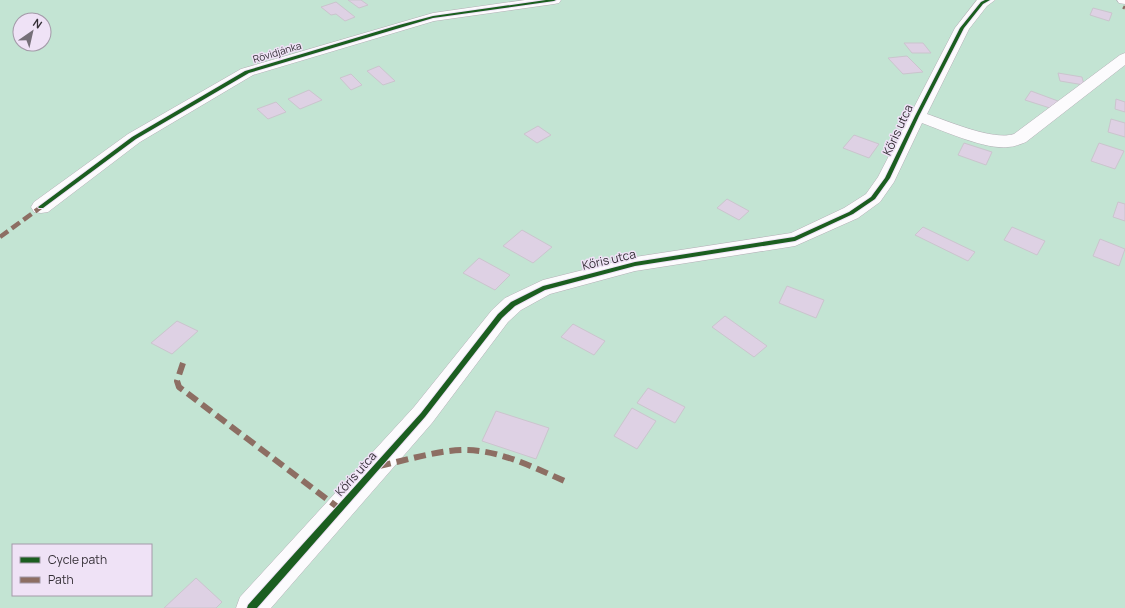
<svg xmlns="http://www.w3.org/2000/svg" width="1125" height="608" font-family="Manrope,sans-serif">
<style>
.green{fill:#c3e4d3;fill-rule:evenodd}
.building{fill:#ded1e4;stroke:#cac5cd}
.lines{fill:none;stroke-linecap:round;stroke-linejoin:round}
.minor-casing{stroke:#b5afb7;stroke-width:1}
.minor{fill:#fcfbfd;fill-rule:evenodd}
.quiet-far2{stroke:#8d6e63;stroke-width:3.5;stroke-dasharray:7 3.5;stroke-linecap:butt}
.quiet-far1{stroke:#8d6e63;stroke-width:4.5;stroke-dasharray:10 4.5;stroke-linecap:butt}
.quiet{stroke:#8d6e63;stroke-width:6;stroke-dasharray:12 6;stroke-linecap:butt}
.cycleway-casing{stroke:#efe2f6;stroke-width:2}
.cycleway{fill:#1b5e20;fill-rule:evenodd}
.labels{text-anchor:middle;stroke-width:3;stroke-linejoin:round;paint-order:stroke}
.far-street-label{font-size:10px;fill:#342f36;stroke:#efe2f6}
.street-label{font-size:12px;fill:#342f36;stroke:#efe2f6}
</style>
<rect width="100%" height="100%" fill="#eee7f2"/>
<path class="green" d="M0 0H1125V608H0ZM20 20H44V44H20ZM13 545H151V595H13Z"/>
<g class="building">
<path d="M348 0H361L368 5 359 8Z"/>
<path d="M336 2 355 17 345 21 336 14 331 15 321 7Z"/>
<path d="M1093 8 1112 13 1109 21 1090 15Z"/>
<path d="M904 43H923L931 53H912Z"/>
<path d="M907 56 923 72 903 74 888 58Z"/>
<path d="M379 66 395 81 383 85 367 71Z"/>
<path d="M1058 73 1082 77 1084 85 1060 81Z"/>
<path d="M351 74 362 85 351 90 340 78Z"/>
<path d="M309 90 322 100 300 109 288 99Z"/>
<path d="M1031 91 1058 101 1053 109 1025 100Z"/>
<path d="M1116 99 1125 102V112L1115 109Z"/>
<path d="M276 102 286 112 268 119 257 109Z"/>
<path d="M1111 119 1125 123V137L1108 132Z"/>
<path d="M538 126 551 135 537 143 524 134Z"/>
<path d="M854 135 879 144 869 158 843 148Z"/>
<path d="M964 143 992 152 986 165 958 155Z"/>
<path d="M1099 143 1124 151 1115 169 1091 161Z"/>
<path d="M727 199 749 211 739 220 717 208Z"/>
<path d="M1118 202 1125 204V221L1113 217Z"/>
<path d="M923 227 975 252 968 261 915 235Z"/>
<path d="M1012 227 1045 241 1037 255 1004 240Z"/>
<path d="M522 230 552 247 533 263 503 246Z"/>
<path d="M1100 239 1125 249 1119 266 1093 256Z"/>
<path d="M479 258 510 275 495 290 463 273Z"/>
<path d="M787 286 824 300 816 318 779 303Z"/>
<path d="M725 316 767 346 754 357 712 327Z"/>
<path d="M177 321 198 331 172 354 151 343Z"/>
<path d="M573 324 605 341 594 355 561 337Z"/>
<path d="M648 388 685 407 675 423 637 403Z"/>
<path d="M632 408 656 421 637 449 614 436Z"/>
<path d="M496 411 549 428 536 459 482 441Z"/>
<path d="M196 578 222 602 216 608H164Z"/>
</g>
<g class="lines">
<defs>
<g id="minor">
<path d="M525 0H561L559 3 554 4 434 21 253 75 140 142 48 212 41 213 34 212 31 207 34 202 128 134 241 69 433 13Z"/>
<path d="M977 0H995L987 6 969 29 927 114C948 121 993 141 1014 134L1120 55 1125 53V65L1026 142C1021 144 1014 147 1008 147 986 150 944 131 922 123L894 182 880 202 858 218 795 246 635 271 550 294 521 310 508 322 432 423 271 608H236L240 597 414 407 492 310 505 298 543 280 635 257 791 233 844 208 866 194 878 177 955 28Z"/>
<path d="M1117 0H1125V4L1119 3Z"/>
</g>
</defs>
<use href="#minor" class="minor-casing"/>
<use href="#minor" class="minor"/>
<path class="quiet-far2" d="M1123 7 1125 8"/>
<path class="quiet-far1" d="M0 237 41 207"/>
<g class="quiet">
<path d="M183 363 177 381 179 387 340 509"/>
<path d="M379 466C408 460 437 450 467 450 503 451 537 469 569 483"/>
</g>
<defs>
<g id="cycleway">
<path d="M546 0H556L554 1 433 18 249 73 136 139 43 208H39L38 207 132 137 245 71 399 25 433 16Z"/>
<path d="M985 0H990L983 4 964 28 919 116 890 178 875 199 853 214 795 241 635 266 545 290 515 306 502 318 425 417 257 608H247L248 605 421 413 498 314 511 302 543 286 635 262 794 237 849 212 871 197 885 178 915 116 960 28 981 2Z"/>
</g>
</defs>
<use href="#cycleway" class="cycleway-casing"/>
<use href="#cycleway" class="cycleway"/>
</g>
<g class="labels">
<g class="far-street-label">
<text transform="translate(277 52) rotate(-17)" y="4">Rövidjánka</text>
</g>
<g class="street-label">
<text transform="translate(898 130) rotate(-65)" y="4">Kőris utca</text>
<text transform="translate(609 260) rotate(-13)" y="4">Kőris utca</text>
<text transform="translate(356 474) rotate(-48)" y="4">Kőris utca</text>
</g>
</g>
<rect x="12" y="544" width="140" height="52" fill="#efe2f6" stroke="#a49aa9"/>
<rect x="20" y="557" width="20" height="6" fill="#1b5e20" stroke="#a49aa9"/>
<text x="48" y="564" font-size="12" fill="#342f36">Cycle path</text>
<rect x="20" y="577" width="20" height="6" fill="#8d6e63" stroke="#a49aa9"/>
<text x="48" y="584" font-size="12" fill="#342f36">Path</text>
<g transform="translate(32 32) rotate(34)"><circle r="19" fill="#efe2f6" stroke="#a49aa9"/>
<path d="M0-3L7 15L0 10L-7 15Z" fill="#756f78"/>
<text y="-6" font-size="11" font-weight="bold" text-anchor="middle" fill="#342f36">N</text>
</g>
</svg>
